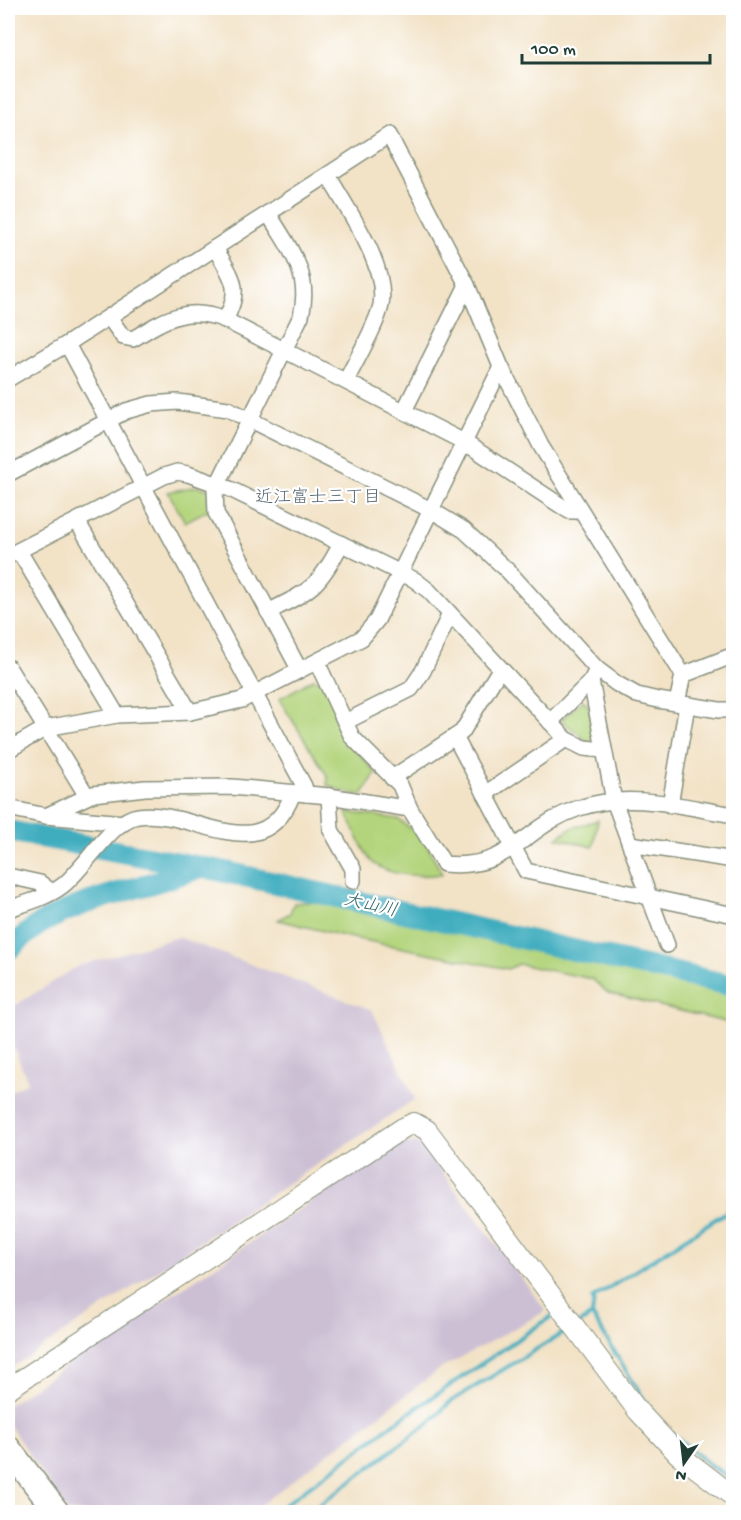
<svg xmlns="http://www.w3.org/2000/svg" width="741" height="1520" font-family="'Gochi Hand','Klee One',sans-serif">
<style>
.industrial{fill:#ccbfd4}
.green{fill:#b3d47c;stroke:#698858;stroke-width:1.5}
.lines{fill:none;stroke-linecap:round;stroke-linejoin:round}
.stream{stroke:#40adbf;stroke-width:4}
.river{stroke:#40adbf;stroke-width:22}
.minor-casing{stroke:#88907d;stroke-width:18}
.tertiary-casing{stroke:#88907d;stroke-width:22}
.primary-casing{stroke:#88907d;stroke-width:27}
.minor{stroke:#fff;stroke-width:15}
.tertiary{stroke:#fff;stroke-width:20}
.primary{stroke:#fff;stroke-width:24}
.labels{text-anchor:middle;stroke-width:4.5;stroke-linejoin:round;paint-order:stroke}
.neighbourhood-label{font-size:18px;fill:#586972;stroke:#fff}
.water-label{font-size:18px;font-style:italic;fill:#2b6465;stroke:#fff}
</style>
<rect width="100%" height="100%" fill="#fff"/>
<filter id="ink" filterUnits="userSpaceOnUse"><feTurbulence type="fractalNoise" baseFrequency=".0167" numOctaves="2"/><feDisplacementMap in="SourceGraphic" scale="12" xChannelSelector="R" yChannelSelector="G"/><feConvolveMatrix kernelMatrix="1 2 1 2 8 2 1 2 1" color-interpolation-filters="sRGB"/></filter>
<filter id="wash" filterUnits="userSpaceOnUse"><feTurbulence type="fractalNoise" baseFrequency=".008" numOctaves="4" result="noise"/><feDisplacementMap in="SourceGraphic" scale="24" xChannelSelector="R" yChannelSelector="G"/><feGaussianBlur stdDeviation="1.35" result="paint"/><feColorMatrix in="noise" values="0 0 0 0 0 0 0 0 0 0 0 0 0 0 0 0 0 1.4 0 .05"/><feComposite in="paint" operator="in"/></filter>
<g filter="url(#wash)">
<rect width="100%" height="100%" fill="#f2e2c6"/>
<g class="industrial">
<path d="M178 937 372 1010 415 1099 8 1370V1093L28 1082 8 1034V1010L78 966Z"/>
<path d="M400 1142 421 1144 546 1311 440 1369 251 1512H68L8 1423V1405Z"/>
</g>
<g class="green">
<path d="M197 486 210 490 219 504 185 522 168 492Z"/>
<path d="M313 679 324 682 361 756 376 773 362 795 344 792 327 785 328 777 279 699Z"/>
<path d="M583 700 589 706 595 737 590 743 561 720Z"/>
<path d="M346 812 398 819 424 839 442 874C421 877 391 877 373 863 364 855 352 824 346 812Z"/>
<path d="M598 820 593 847 557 838 569 829Z"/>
<path d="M365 899 733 979V1024L608 993 592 979 518 964 508 969 348 937 278 920 290 913 294 903Z"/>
</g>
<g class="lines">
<g class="stream">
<path d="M594 1298 592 1315 652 1413"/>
<path d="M592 1299 734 1207"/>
<path d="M580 1323 592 1315"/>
<path d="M671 1433 711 1466 734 1480"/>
<path d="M275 1512 393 1424 552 1316"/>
<path d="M317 1512 319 1505 429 1423 450 1402 568 1330"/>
</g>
<g class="river">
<path d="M8 831 217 870 734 986"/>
<path d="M8 950C18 942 28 931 40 924 88 896 148 888 200 867"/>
</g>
</g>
</g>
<g filter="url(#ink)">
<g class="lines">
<defs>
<g id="minor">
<path d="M328 175C347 210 388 265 381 305 377 325 355 362 346 381"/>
<path d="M268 213C289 248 312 273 301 316L215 490 216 513 299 669"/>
<path d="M215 248C232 277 243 288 225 320"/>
<path d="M109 317 123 337 133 339C165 319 187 305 225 320L464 442 569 511H581"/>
<path d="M67 344 304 786 306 794"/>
<path d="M8 379 67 344 389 135 467 285 501 367 541 446 683 675 677 703"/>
<path d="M404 411 467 285"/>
<path d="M8 474 126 411 151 404 178 402 228 409 431 510 464 530 508 571 597 669 617 684 637 695 658 700 719 710H734"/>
<path d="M77 521 190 712"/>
<path d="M19 551 117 715"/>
<path d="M8 556 164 476 177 472 188 474 230 489 415 580 429 591 566 739 584 748 604 750"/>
<path d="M268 612C311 590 318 588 341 544"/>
<path d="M317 662 352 737 400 785 410 809"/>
<path d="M8 667 87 796"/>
<path d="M597 669 591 681 614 801 667 945"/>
<path d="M683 675 734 655"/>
<path d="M345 722 411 689 423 671 450 614"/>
<path d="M550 722 591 681"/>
<path d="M455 737 526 871 734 915"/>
<path d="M8 750 46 728 117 715 190 712 242 700 362 638 377 620 501 367"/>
<path d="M392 778 462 732 500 669"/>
<path d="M485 794 566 739"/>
<path d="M329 796 331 830 353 869V881"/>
<path d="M670 805 687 705"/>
<path d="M8 808 46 816 93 794 145 788 232 787 329 796 410 809 444 864C511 871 524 826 579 808 630 791 683 807 734 815"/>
<path d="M46 816 124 823"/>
<path d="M630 844 734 860"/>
<path d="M8 876 40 883 52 892"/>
<path d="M8 909C26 903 46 898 62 886 83 871 112 819 138 816 195 808 263 873 293 793"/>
</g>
<path id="tertiary" d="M8 1389 403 1128 414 1123 427 1130 638 1411 678 1454 734 1497"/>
<path id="primary" d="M8 1448 57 1512"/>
</defs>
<use href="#minor" class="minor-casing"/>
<use href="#tertiary" class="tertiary-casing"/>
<use href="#primary" class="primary-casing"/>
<use href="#minor" class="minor"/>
<use href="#tertiary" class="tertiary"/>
<use href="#primary" class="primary"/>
</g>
</g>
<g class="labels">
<g class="neighbourhood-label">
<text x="318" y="502">近江富士三丁目</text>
</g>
<g class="water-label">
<text transform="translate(371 904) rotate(13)" y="6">大山川</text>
</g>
</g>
<rect width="741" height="1520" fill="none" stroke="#fff" stroke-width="30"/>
<g transform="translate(684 1463) rotate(194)" stroke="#ffffff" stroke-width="4.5" paint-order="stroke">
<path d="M0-4.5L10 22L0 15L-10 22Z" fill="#1f3d34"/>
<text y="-9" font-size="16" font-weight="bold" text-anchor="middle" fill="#1f3d34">N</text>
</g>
<path d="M522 54v9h188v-9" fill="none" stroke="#1f3d34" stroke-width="3"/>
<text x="531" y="54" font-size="18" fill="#1f3d34" stroke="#ffffff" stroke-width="4.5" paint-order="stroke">100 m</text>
</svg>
